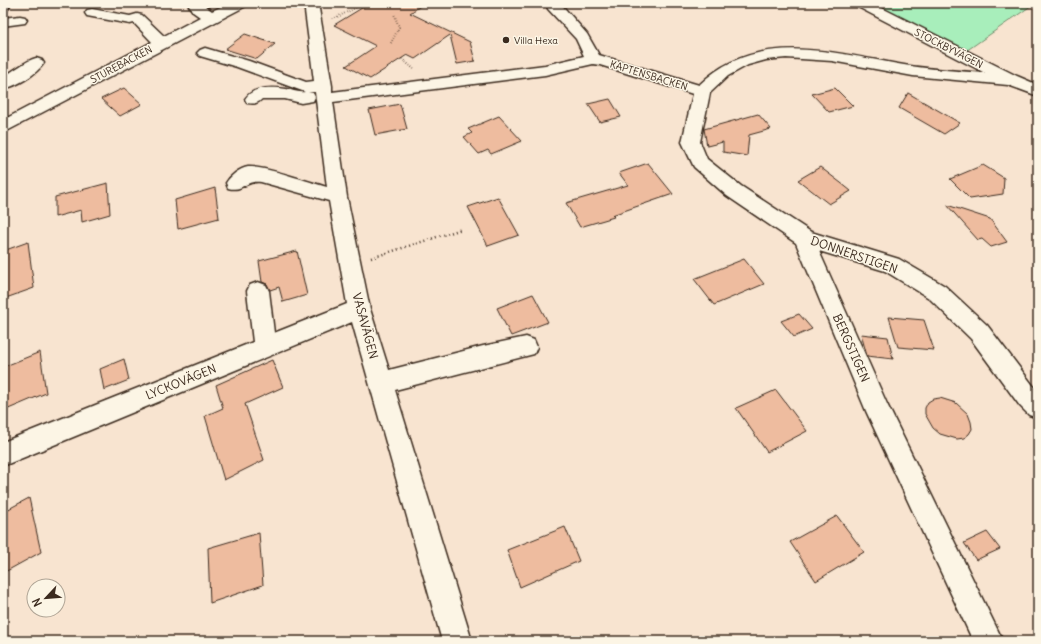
<svg xmlns="http://www.w3.org/2000/svg" width="1041" height="644" font-family="Delius,sans-serif">
<style>
.green{fill:#a8eebb;stroke:#728c6c}
.building{fill:#eebc9f;stroke:#3b2a1e}
.lines{fill:none;stroke-linecap:round;stroke-linejoin:round}
.minor-casing{stroke:#3b2a1e;stroke-width:3}
.path-far1{stroke:#3b2a1e;stroke-width:2;stroke-dasharray:0.5 2;stroke-linecap:butt}
.path{stroke:#3b2a1e;stroke-width:2.5;stroke-dasharray:1 3;stroke-linecap:butt}
.minor{fill:#fcf5e5;fill-rule:evenodd}
.poi-dot{fill:#3b2a1e;stroke:#fcf5e5;stroke-width:1.5}
.labels{text-anchor:middle;stroke-width:3;stroke-linejoin:round;paint-order:stroke}
.far-poi-label{font-size:10px;fill:#3b2a1e;stroke:#fcf5e5;text-anchor:start}
.far-street-label{font-size:10px;fill:#3b2a1e;stroke:#fcf5e5}
.street-label{font-size:12px;fill:#3b2a1e;stroke:#fcf5e5}
</style>
<rect width="100%" height="100%" fill="#f8e4d0"/>
<filter id="ink" filterUnits="userSpaceOnUse"><feTurbulence type="fractalNoise" baseFrequency=".025" numOctaves="2"/><feDisplacementMap in="SourceGraphic" scale="8" xChannelSelector="R" yChannelSelector="G"/><feConvolveMatrix kernelMatrix="1 2 1 2 8 2 1 2 1" color-interpolation-filters="sRGB"/></filter>
<g filter="url(#ink)">
<path class="green" d="M868 3H1035L966 51Z"/>
<g class="building">
<path d="M370 3H425L410 13 470 42 475 61 457 64 450 35 415 59 407 55 370 79 346 66 376 46 334 25Z"/>
<path d="M245 34 275 44 257 59 225 49Z"/>
<path d="M124 88 142 104 120 116 101 99Z"/>
<path d="M835 88 853 106 829 112 812 94Z"/>
<path d="M908 93 960 123 944 134 899 108Z"/>
<path d="M610 99 621 117 600 122 588 104Z"/>
<path d="M400 104 407 129 375 135 369 110Z"/>
<path d="M758 114 771 129 749 135 747 156 723 152V142L707 146 704 129Z"/>
<path d="M499 116 522 141 491 154 488 150 479 154 464 137 472 133 468 129Z"/>
<path d="M648 163 673 194 612 215 614 217 580 227 566 203 628 185 619 173Z"/>
<path d="M983 165 1004 178 1003 194 970 199 950 179Z"/>
<path d="M820 167 841 183 851 191 829 204 798 180Z"/>
<path d="M108 183 110 214 82 222 81 210 55 217V197Z"/>
<path d="M215 188 219 218 178 229 175 200Z"/>
<path d="M498 197 519 235 488 246 468 207Z"/>
<path d="M947 205 990 219 1007 242 991 247 982 239 978 240Z"/>
<path d="M28 242 34 288 3 299V251Z"/>
<path d="M297 251 307 295 283 302 279 287 270 290 267 284 262 282 259 261Z"/>
<path d="M744 259 764 284 714 305 694 279Z"/>
<path d="M533 294 548 322 511 336 497 308Z"/>
<path d="M799 314 812 329 794 337 781 321Z"/>
<path d="M889 317 924 320 934 350 898 347Z"/>
<path d="M861 334 888 337 893 359 867 356Z"/>
<path d="M40 352 46 393 6 410 3 367Z"/>
<path d="M124 359 129 380 104 390 100 369Z"/>
<path d="M272 360 283 387 245 404 264 460 224 480 205 416 223 408 216 385Z"/>
<path d="M776 390 807 431 767 452 736 408Z"/>
<path d="M940 398 956 403 968 414 971 422 972 429 969 434 964 438 957 439 940 434 933 428 925 414V408L928 402 933 399Z"/>
<path d="M29 498 41 552 3 573V512Z"/>
<path d="M837 516 864 552 816 581 790 542Z"/>
<path d="M565 527 579 561 520 587 507 550Z"/>
<path d="M987 532 1000 549 976 560 964 543Z"/>
<path d="M259 533 263 585 210 603 208 548Z"/>
</g>
<g class="lines">
<defs>
<g id="minor">
<path d="M3 3H11L8 9 3 10Z"/>
<path d="M187 3H201L212 11 229 3H248L246 6 3 133V120L152 42 134 23 130 24 87 16 85 13 87 10 92 9 130 16 137 14 142 15 164 36 200 17 193 12Z"/>
<path d="M304 3H318L332 86V92L545 65 584 56 576 39 548 9 546 3H560L587 34 599 55 699 85C755 30 829 52 898 64 926 69 956 71 985 73L856 6 854 3H872L1017 76 1038 85V96L1008 85 913 76 832 61 786 58 766 60 748 65 728 76 710 93 700 142 707 159 741 186 811 232 899 259 945 286 987 325 1038 392V418L1029 415 1020 406 971 339 929 298 885 271 819 251 887 404 1003 641H973L866 411 796 243 727 196 694 167 682 142 693 94 600 65 593 64 545 75 333 102 347 197 370 309 389 370 483 346 526 337 534 340 537 347 534 354 395 390 472 641H442L352 322 3 466V442L253 342 247 291 250 285 258 282 266 285 269 291 274 333 347 304 329 201 261 182C244 180 244 192 228 188L226 183C230 176 240 168 248 167 265 166 309 182 327 187L315 92H308L313 93 315 97 313 101 301 103 285 99H262C257 104 254 104 247 103L245 99C253 86 272 87 286 89 292 90 298 93 305 92L237 67 200 56 197 53 200 50 205 48 249 61 306 82 314 81Z"/>
<path d="M20 16 25 17 27 20 25 23 3 26V18Z"/>
<path d="M36 58 42 60 44 63C36 75 17 86 3 89V77C12 72 27 60 36 58Z"/>
</g>
</defs>
<use href="#minor" class="minor-casing"/>
<g class="path-far1">
<path d="M333 19 366 3"/>
<path d="M391 43 399 27 394 14"/>
<path d="M402 59 415 70"/>
</g>
<path class="path" d="M371 258 462 229"/>
<use href="#minor" class="minor"/>
</g>
</g>
<circle class="poi-dot" cx="506" cy="40" r="4"/>
<g class="labels">
<g class="far-poi-label">
<text x="514" y="44">Villa Hexa</text>
</g>
<g class="far-street-label">
<text transform="translate(949 48) rotate(27)" y="4">STOCKBYVÄGEN</text>
<text transform="translate(121 64) rotate(-28)" y="4">STUREBACKEN</text>
<text transform="translate(649 75) rotate(17)" y="4">KAPTENSBACKEN</text>
</g>
<g class="street-label">
<text transform="translate(854 255) rotate(19)" y="4">DONNERSTIGEN</text>
<text transform="translate(365 326) rotate(75)" y="4">VASAVÄGEN</text>
<text transform="translate(851 348) rotate(66)" y="4">BERGSTIGEN</text>
<text transform="translate(181 382) rotate(-22)" y="4">LYCKOVÄGEN</text>
</g>
</g>
<rect width="1041" height="644" fill="none" stroke="#fcf5e5" stroke-width="16"/>
<rect x="8" y="8" width="1025" height="628" fill="none" stroke="#3b2a1e" stroke-width="1.5" filter="url(#ink)"/>
<g transform="translate(46 598) rotate(244)"><circle r="19" fill="#fcf5e5" stroke="#afa495"/>
<path d="M0-3L7 15L0 10L-7 15Z" fill="#3b2a1e"/>
<text y="-6" font-size="11" font-weight="bold" text-anchor="middle" fill="#3b2a1e">N</text>
</g>
</svg>
